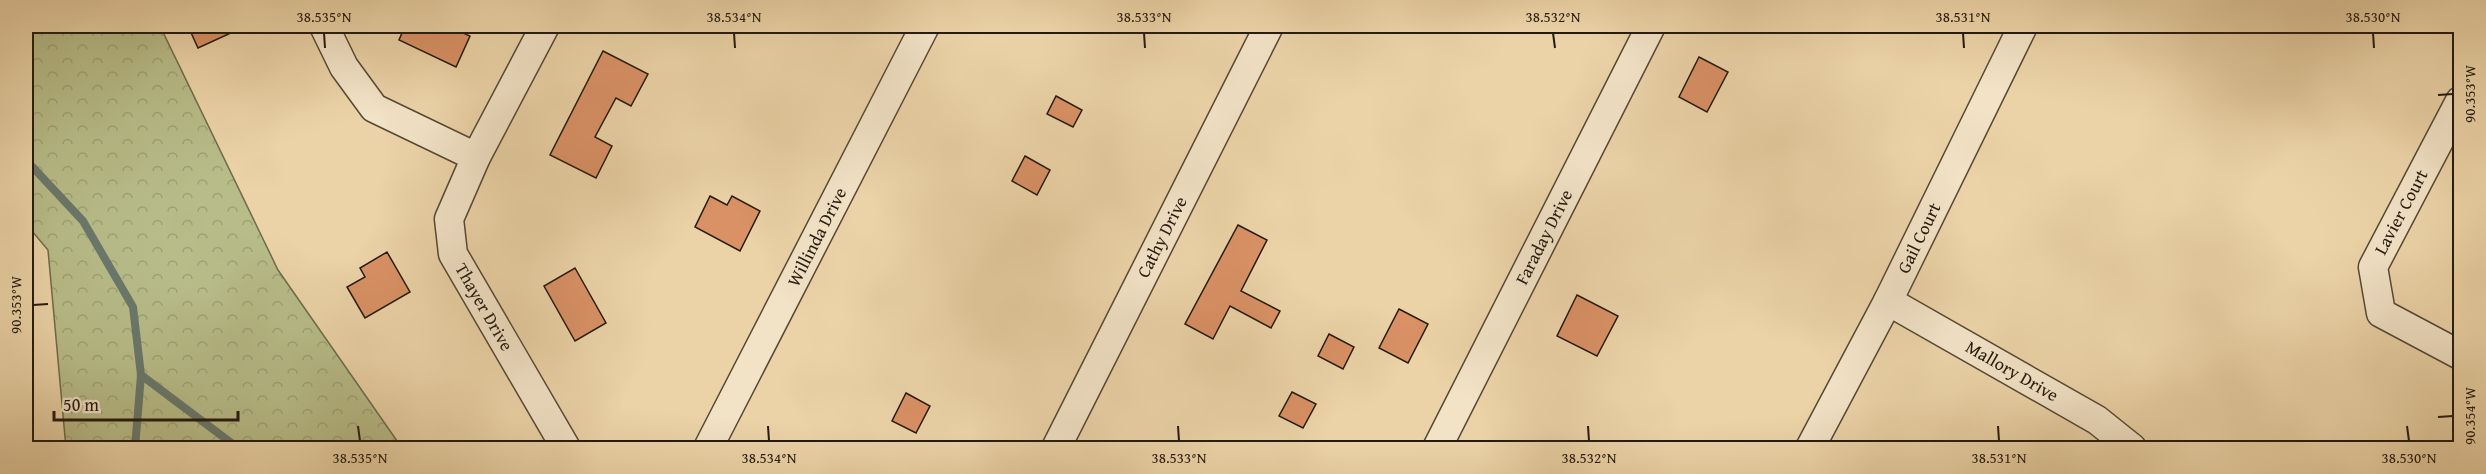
<svg xmlns="http://www.w3.org/2000/svg" width="2486" height="474" font-family="'Gentium Book Plus',serif">
<style>
.forest{fill:url(#forest-crowns);stroke:#6e6b4b;stroke-width:1.5}
.lines{fill:none;stroke-linecap:round;stroke-linejoin:round}
.stream{stroke:#6a786c;stroke-width:8}
.building{fill:#d99165;stroke:#241a0e;stroke-width:1.5}
.street-casing{stroke:#564834;stroke-width:31}
.street{stroke:#f2e2c6;stroke-width:28}
.ticks{fill:none;stroke:#241a0e;stroke-width:2}
.labels{text-anchor:middle;stroke-width:5;stroke-linejoin:round;paint-order:stroke}
.street-label{font-size:18px;fill:#241a0e;stroke:#f2e2c6}
.neatline{fill:none;stroke:#241a0e;stroke-width:2}
.ticks-label{font-size:15px;text-anchor:middle;fill:#241a0e}
</style>
<defs>
<pattern id="forest-crowns" width="20" height="18" patternUnits="userSpaceOnUse" patternTransform="scale(1.5)"><rect width="20" height="18" fill="#b7bc88"/><path d="M2 6a3 3 0 1 1 6 0M12 15a3 3 0 1 1 6 0" fill="none" stroke="#9da174"/></pattern>
</defs>
<rect width="100%" height="100%" fill="#ebd3a7"/>
<filter id="stains"><feTurbulence type="fractalNoise" baseFrequency=".00333" numOctaves="4"/><feColorMatrix values="0 0 0 0 .2 0 0 0 0 .09 0 0 0 0 .02 0 0 0 .5 -.17"/></filter>
<radialGradient id="worn" r=".72"><stop offset=".6" stop-color="#630" stop-opacity="0"/><stop offset="1" stop-color="#630" stop-opacity=".3"/></radialGradient>
<path class="forest" d="M26 26H160L278 270 402 448H66L48 250 26 224Z"/>
<g class="lines">
<g class="stream">
<path d="M26 160 83 221 133 307 141 375 135 448"/>
<path d="M141 375 238 448"/>
</g>
</g>
<g class="building">
<path d="M188 26H246L198 48Z"/>
<path d="M405 26H448L470 36 456 67 399 40Z"/>
<path d="M603 51 648 74 631 106 616 98 595 137 612 146 596 178 550 155Z"/>
<path d="M1699 57 1728 72 1707 112 1679 97Z"/>
<path d="M1056 96 1082 110 1073 127 1047 114Z"/>
<path d="M1025 156 1050 170 1037 195 1012 181Z"/>
<path d="M710 196 727 205 732 196 760 211 740 251 695 227Z"/>
<path d="M1238 225 1267 240 1241 291 1280 311 1271 328 1230 306 1213 339 1185 324Z"/>
<path d="M387 252 410 292 365 318 347 287 365 277 360 268Z"/>
<path d="M575 268 606 323 575 341 544 286Z"/>
<path d="M1577 295 1618 316 1597 356 1557 336Z"/>
<path d="M1399 309 1428 324 1408 363 1379 348Z"/>
<path d="M1329 334 1354 347 1343 369 1318 356Z"/>
<path d="M1292 392 1316 404 1303 428 1279 416Z"/>
<path d="M906 393 930 406 916 433 892 421Z"/>
</g>
<g class="lines">
<defs>
<g id="street">
<path d="M324 26 344 67 374 108 476 157"/>
<path d="M545 26 476 157 449 219 453 254 566 448"/>
<path d="M2460 101 2373 267 2381 313 2460 355"/>
<path d="M1888 301 2097 420 2132 448"/>
<path d="M708 448 925 26"/>
<path d="M1056 448 1269 26"/>
<path d="M1437 448 1651 26"/>
<path d="M1810 448 1888 301 2023 26"/>
</g>
</defs>
<use href="#street" class="street-casing"/>
<use href="#street" class="street"/>
</g>
<path class="ticks" d="M324 33 325 48M734 33 735 48M1144 33 1145 48M1553 33 1555 48M1963 33 1964 48M2373 33 2374 48M2438 95 2453 94M33 305 48 304M2438 417 2453 416M358 426 360 441M768 426 769 441M1178 426 1179 441M1588 426 1589 441M1998 426 1999 441M2407 426 2409 441"/>
<g class="labels">
<g class="street-label">
<text transform="translate(2401 212) rotate(-62)" y="6">Lavier Court</text>
<text transform="translate(817 237) rotate(-63)" y="6">Willinda Drive</text>
<text transform="translate(1162 237) rotate(-63)" y="6">Cathy Drive</text>
<text transform="translate(1544 237) rotate(-63)" y="6">Faraday Drive</text>
<text transform="translate(1919 238) rotate(-64)" y="6">Gail Court</text>
<text transform="translate(484 307) rotate(60)" y="6">Thayer Drive</text>
<text transform="translate(2012 371) rotate(30)" y="6">Mallory Drive</text>
</g>
</g>
<rect width="2486" height="474" fill="none" stroke="#ebd3a7" stroke-width="66"/>
<path d="M54 411v9h184v-9" fill="none" stroke="#241a0e" stroke-width="3"/>
<text x="63" y="411" font-size="18" fill="#241a0e" stroke="#f2e2c6" stroke-width="4.5" paint-order="stroke">50 m</text>
<rect x="33" y="33" width="2420" height="408" class="neatline"/>
<g class="ticks-label">
<text x="324" y="22">38.535°N</text>
<text x="734" y="22">38.534°N</text>
<text x="1144" y="22">38.533°N</text>
<text x="1553" y="22">38.532°N</text>
<text x="1963" y="22">38.531°N</text>
<text x="2373" y="22">38.530°N</text>
<text transform="translate(2470 94) rotate(-90)" y="5">90.353°W</text>
<text transform="translate(16 305) rotate(-90)" y="5">90.353°W</text>
<text transform="translate(2470 416) rotate(-90)" y="5">90.354°W</text>
<text x="360" y="463">38.535°N</text>
<text x="769" y="463">38.534°N</text>
<text x="1179" y="463">38.533°N</text>
<text x="1589" y="463">38.532°N</text>
<text x="1999" y="463">38.531°N</text>
<text x="2409" y="463">38.530°N</text>
</g>
<rect width="100%" height="100%" filter="url(#stains)"/>
<rect width="100%" height="100%" fill="url(#worn)"/>
</svg>
